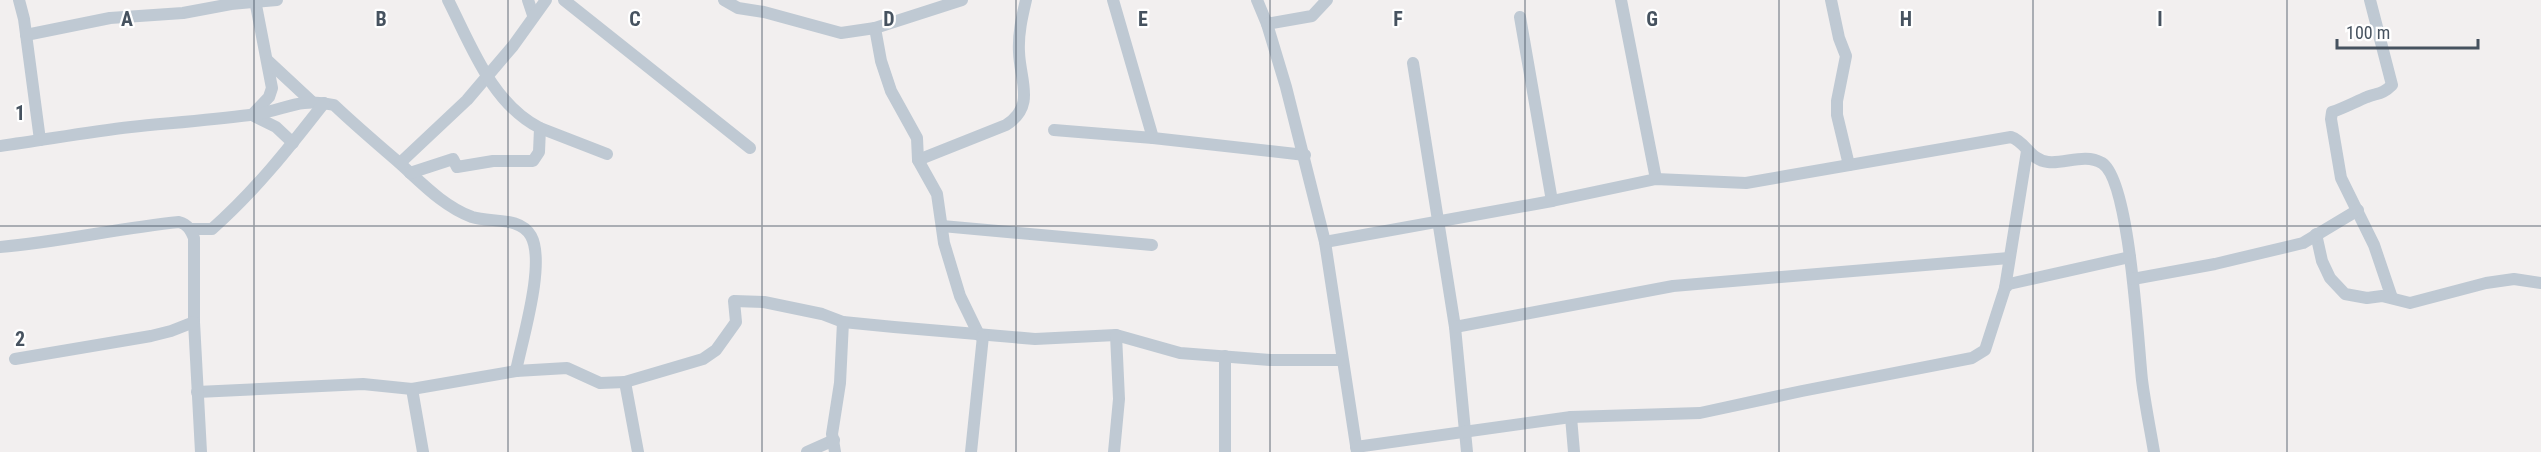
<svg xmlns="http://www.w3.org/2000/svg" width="2541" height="452" font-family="'Roboto Condensed',sans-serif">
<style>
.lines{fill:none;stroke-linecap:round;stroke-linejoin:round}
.minor{stroke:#bfc9d3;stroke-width:12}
.grid{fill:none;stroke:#46525f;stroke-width:1.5;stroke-opacity:0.55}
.grid-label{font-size:20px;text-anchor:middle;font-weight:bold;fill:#46525f;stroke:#fff;stroke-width:4.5;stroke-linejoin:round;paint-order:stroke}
</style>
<rect width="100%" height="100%" fill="#f2efef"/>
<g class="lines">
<g class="minor">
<path d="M19 0 24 19 40 140"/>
<path d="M255 0 272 88 269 97 252 115 276 127 293 143"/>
<path d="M528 0 533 15"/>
<path d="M564 0 750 148"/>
<path d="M724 0 738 8 764 12 841 33 875 28 962 0"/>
<path d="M1113 0 1153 138 1305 155"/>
<path d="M1257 0 1267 24 1286 87 1325 242 1357 452"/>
<path d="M1621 0 1656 179"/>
<path d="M1831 0 1839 38 1846 56 1837 101V115L1849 165"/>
<path d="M2370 0 2392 85C2383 94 2378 93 2367 97 2355 102 2344 108 2332 112L2331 119 2341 178 2374 245 2392 298"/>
<path d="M1520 17 1552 201"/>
<path d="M1267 24 1312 16 1327 0"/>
<path d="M875 28 881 61 891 91 917 138 918 160 937 194 944 243 960 296 979 335"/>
<path d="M26 35 110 18 183 13 231 4 277 0"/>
<path d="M268 61 311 101"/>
<path d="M1413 63 1455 327 1467 452"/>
<path d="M540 128 607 154"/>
<path d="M1054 130 1153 138"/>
<path d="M0 146C44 140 87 132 131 127 171 123 210 120 250 115 285 111 296 97 334 105 354 124 375 142 396 160 419 180 442 206 472 217 491 223 520 216 531 236 546 263 522 340 516 371L412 389 363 384 197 392"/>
<path d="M918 160 1006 125C1036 106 1020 81 1019 52 1018 34 1022 17 1026 0"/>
<path d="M400 163 467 100 513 46 546 0"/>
<path d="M410 173 453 159 457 167 493 161H533L539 152 540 128C492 104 471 45 448 0"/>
<path d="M942 226 1152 245"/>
<path d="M190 229H212C255 191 289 148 324 103"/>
<path d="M2316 234 2322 261 2330 278 2345 294 2367 298 2382 296 2410 303 2486 283 2514 279 2541 283"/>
<path d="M1325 242 1552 201 1656 179 1746 183 2011 137C2026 142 2030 160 2048 162 2065 164 2085 153 2102 163 2130 180 2138 344 2142 380 2145 404 2150 428 2154 452"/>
<path d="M0 247C60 242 119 228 179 222 188 224 191 231 194 238V322L201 452"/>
<path d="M2133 279 2215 264 2303 243 2358 210"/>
<path d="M2005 288 2027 151"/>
<path d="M1455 327 1673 286 2009 258"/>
<path d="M15 359 151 336 171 331 194 322"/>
<path d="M516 371 567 368 600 383 625 382"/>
<path d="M412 389 423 452"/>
<path d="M1571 417 1574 452"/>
<path d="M1356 447 1571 417 1700 413 1802 391 1972 358 1985 350 2005 288 2009 284 2130 257"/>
<path d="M638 452 625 382 703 359 716 350 736 322 734 301 764 302 822 314 843 322 894 327 1035 339 1116 335 1180 353 1270 360H1342"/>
<path d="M807 452 834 440"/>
<path d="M835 452 832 434 840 383 843 322"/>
<path d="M971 452 983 336"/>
<path d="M1114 452 1119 399 1116 335"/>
<path d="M1225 452V356"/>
</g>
</g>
<path class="grid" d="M254 0V452M508 0V452M762 0V452M1016 0V452M1270 0V452M1525 0V452M1779 0V452M2033 0V452M2287 0V452M0 226H2541"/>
<g class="grid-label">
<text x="127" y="26">A</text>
<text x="381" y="26">B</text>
<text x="635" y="26">C</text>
<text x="889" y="26">D</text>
<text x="1143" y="26">E</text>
<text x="1398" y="26">F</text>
<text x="1652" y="26">G</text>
<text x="1906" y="26">H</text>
<text x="2160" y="26">I</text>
<text x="20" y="120">1</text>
<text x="20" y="346">2</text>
</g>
<path d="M2337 39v9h141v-9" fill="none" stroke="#46525f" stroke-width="3"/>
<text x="2346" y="39" font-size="18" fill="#46525f" stroke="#ffffff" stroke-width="4.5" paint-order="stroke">100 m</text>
</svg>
